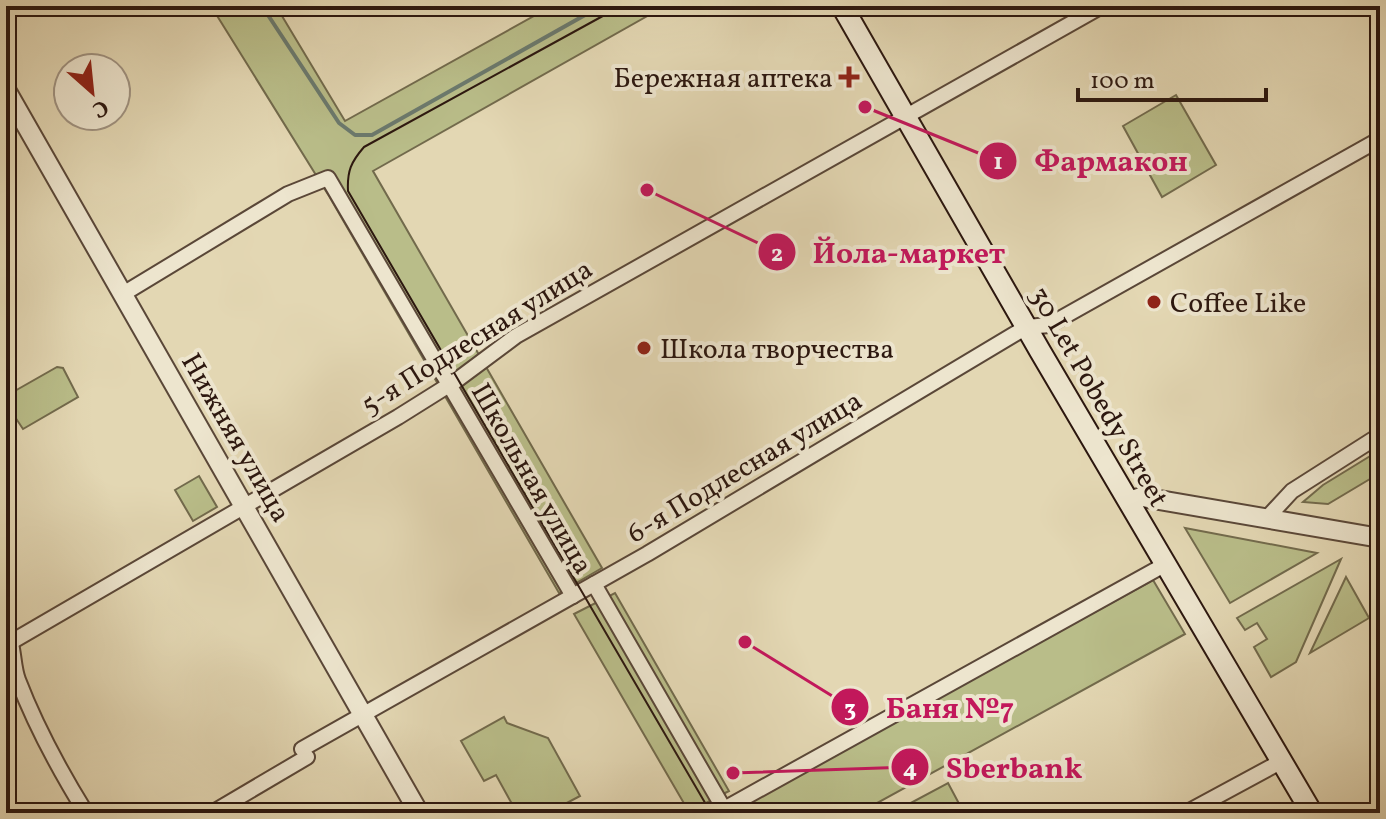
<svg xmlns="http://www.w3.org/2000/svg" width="1386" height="819" font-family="Vollkorn,serif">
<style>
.green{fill:#b9bd89;stroke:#726a4c;stroke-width:2}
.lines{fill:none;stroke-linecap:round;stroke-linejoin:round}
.stream{stroke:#6b796d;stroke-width:4}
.pedestrian-casing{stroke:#5a4738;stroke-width:15}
.minor-casing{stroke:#5a4738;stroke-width:18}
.tertiary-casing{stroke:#5a4738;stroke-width:22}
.secondary-casing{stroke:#2c170f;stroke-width:24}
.pedestrian{stroke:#ede5ce;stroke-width:11}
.minor{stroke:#ede5ce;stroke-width:14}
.tertiary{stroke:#ede5ce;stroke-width:18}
.secondary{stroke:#ede5ce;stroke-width:20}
.tram{stroke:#2c170f;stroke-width:2}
.poi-dot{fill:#8f2418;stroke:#ede5ce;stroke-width:3}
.labels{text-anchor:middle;stroke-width:8;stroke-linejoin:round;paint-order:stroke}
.poi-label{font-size:28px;fill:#2c170f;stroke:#ede5ce;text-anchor:start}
.street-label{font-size:28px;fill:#2c170f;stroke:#ede5ce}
.leader{fill:none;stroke:#c2185b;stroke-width:3}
.callout-dot{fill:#c2185b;stroke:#ede5ce;stroke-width:3}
.mark-label{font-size:24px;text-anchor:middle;font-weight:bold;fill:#fff}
.callout-label{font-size:30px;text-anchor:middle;font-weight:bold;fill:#c2185b;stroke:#ede5ce;stroke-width:8;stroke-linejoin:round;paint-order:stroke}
</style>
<rect width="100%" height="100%" fill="#e3d7b3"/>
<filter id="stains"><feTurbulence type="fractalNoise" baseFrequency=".0025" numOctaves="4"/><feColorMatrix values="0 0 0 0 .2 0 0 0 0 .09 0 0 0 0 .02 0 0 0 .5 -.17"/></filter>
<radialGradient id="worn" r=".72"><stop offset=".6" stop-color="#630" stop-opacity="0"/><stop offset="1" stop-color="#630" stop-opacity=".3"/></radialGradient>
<g class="green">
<path d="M211 6H276L345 121 552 6H665L373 171 602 568 559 593 329 196Z"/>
<path d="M1176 95 1216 165 1162 197 1123 126Z"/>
<path d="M57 367 63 368 78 397 23 429 7 405 6 396Z"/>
<path d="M1380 450V473L1328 504 1303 502 1323 485Z"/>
<path d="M199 476 217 507 193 521 175 490Z"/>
<path d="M1185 528 1317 553 1230 603Z"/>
<path d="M1341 559 1296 662 1271 677 1254 647 1267 639 1257 623 1245 630 1237 618Z"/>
<path d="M1346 577 1369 618 1310 653Z"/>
<path d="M1153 580 1185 634 859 813H729Z"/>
<path d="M615 593 729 791 689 812 574 614Z"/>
<path d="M504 717 507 723 548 738 580 796 548 813H517L496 775 484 781 461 741Z"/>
<path d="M948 783 964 813H892Z"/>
</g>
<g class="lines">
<path class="stream" d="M262 6 339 123 355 135H372L601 6"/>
<defs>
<path id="pedestrian" d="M742 799 750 813"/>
<g id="minor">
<path d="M123 294 288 194 328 178 573 596"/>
<path d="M1267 518 1292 491 1380 435"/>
<path d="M594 584 724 809"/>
<path d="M6 632C15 647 12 664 18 680 36 727 60 771 86 813"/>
<path d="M6 645 398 417 457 380 516 336 1102 6"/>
<path d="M302 749 647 554 1013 335 1027 327 1049 325 1380 139"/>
<path d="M212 813 307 757"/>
<path d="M710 813 724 809 1166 564"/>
<path d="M1186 813 1282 761"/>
</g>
<g id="tertiary">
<path d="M6 90 419 813"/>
<path d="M1128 501 1142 497 1380 538"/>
</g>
<path id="secondary" d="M842 6 1040 351 1312 813"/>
</defs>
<use href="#pedestrian" class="pedestrian-casing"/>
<use href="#minor" class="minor-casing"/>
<use href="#tertiary" class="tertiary-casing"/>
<use href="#secondary" class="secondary-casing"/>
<use href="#pedestrian" class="pedestrian"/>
<use href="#minor" class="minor"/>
<use href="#tertiary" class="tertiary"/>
<use href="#secondary" class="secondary"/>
<path class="tram" d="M621 6 364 147C351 162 347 171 348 191L711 813"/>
</g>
<g class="poi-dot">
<path d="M845 65h8v8h8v8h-8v8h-8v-8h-8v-8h8z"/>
<circle cx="1154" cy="302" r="8"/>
<circle cx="644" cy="348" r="8"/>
</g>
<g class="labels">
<g class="poi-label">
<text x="833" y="87" text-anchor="end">Бережная аптека</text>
<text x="1170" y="312">Coffee Like</text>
<text x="660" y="358">Школа творчества</text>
</g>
<g class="street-label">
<text transform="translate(476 336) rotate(-32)" y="10">5-я Подлесная улица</text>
<text transform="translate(1100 396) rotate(60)" y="10">30 Let Pobedy Street</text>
<text transform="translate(237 437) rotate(60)" y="10">Нижняя улица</text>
<text transform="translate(744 466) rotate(-31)" y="10">6-я Подлесная улица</text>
<text transform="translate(533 478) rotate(60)" y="10">Школьная улица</text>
</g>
</g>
<path class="leader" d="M865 107L998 161M647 190L777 252M745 642L850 707M733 773L910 767"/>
<g class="callout-dot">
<circle cx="865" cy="107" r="8"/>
<circle cx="647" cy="190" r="8"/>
<circle cx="745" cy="642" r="8"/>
<circle cx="733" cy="773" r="8"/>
<circle cx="998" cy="161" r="20"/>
<circle cx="777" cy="252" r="20"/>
<circle cx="850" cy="707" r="20"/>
<circle cx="910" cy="767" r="20"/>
</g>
<g class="mark-label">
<text x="998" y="169">1</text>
<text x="777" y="261">2</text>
<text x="850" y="716">3</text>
<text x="910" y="776">4</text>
</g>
<g class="callout-label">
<text x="1111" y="171">Фармакон</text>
<text x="909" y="263">Йола-маркет</text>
<text x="950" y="718">Баня №7</text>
<text x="1014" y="778">Sberbank</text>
</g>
<rect width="1386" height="819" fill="none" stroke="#e3d7b3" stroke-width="32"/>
<rect x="8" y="8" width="1370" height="803" fill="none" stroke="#2c170f" stroke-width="4"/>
<rect x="16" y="16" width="1354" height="787" fill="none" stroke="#2c170f" stroke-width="2"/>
<g transform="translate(92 92) rotate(153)"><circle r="38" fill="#ede5ce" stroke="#a09382" stroke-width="2"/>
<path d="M0-6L14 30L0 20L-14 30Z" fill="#8f2418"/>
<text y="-12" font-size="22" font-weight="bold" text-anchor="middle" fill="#2c170f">С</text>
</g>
<path d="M1078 88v12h188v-12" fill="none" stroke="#2c170f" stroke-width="4"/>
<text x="1090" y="88" font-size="24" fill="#2c170f" stroke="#ede5ce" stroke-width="6" paint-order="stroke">100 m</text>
<rect width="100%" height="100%" filter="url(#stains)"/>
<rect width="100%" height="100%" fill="url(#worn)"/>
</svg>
